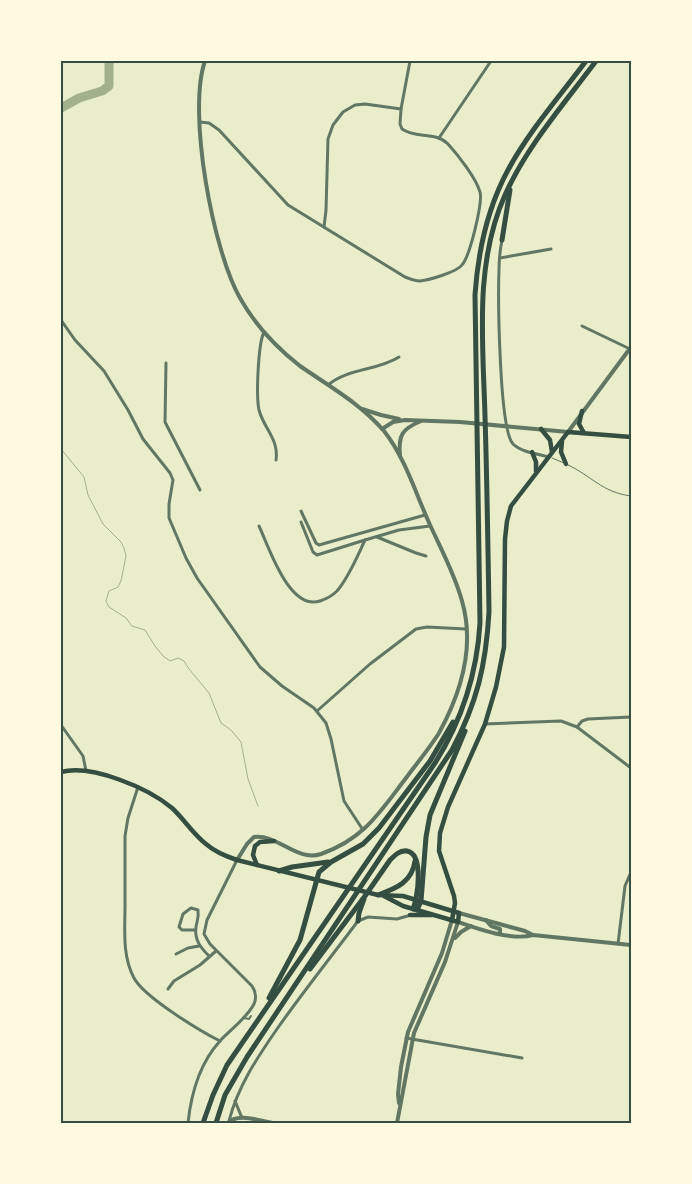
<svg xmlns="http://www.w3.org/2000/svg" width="692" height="1184" font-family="Poppins,sans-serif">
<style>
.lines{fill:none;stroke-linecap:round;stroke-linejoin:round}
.stream{stroke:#a3b18a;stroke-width:1}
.river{stroke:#a3b18a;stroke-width:9}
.service{stroke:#617663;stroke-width:1}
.pedestrian{stroke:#617663;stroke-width:2}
.minor{stroke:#617663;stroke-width:3}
.tertiary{stroke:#617663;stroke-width:4}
.secondary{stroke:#344e41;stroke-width:4.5}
.motorway{stroke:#344e41;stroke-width:5}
.neatline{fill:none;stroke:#344e41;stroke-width:2}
</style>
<rect width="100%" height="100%" fill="#e9edc9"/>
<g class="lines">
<path class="stream" d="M61 449 84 477 88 495 103 524 121 542 124 548 126 556 121 581 118 587 109 591 106 601 109 607 126 618 132 626 145 630 155 646 163 656 170 661 178 658 184 661 189 669 209 693 221 723 231 730 241 742 248 779 258 806"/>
<path class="river" d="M61 108 79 98 102 91 109 86V61"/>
<g class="service">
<path d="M552 458 564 463"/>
<path d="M568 465C592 476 601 492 631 496"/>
</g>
<path class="pedestrian" d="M244 1018 249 1019 251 1016"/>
<g class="minor">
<path d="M200 122 209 123 219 130 288 205 405 277C410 279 415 281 420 281 429 280 457 272 462 265 470 256 483 202 480 192 476 178 458 155 448 144 435 131 416 139 402 129L400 124 401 109"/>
<path d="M439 138 491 61"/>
<path d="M324 227 326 210 328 139 333 125 343 112 355 105 365 104 401 109 410 61"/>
<path d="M502 240C500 250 499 260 499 270 498 296 499 429 513 444 521 452 538 454 549 457"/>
<path d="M500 258 551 249"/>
<path d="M61 320 75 340 104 371 128 410 143 439 170 473 173 480 169 504V518L186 558 197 578 260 667 282 686 314 708 326 723 331 739 344 801 363 830"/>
<path d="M582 326 630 349"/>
<path d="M264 332C258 344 256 396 259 410 264 429 279 439 276 460"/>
<path d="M166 363 165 422 200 490"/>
<path d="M328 385C348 368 377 371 399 357"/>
<path d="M301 511 316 543 319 545 425 515"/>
<path d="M301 522 313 552 317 555 365 540"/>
<path d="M259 526C269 547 289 611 320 601 326 599 333 595 337 591 349 577 357 557 365 540L399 530 430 526"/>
<path d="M377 537 416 553 426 556"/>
<path d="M317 711 370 664 416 629 427 627 466 629"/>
<path d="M485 724 561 721 577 727 582 721 588 719 631 717"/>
<path d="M61 725 83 756 86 771"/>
<path d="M577 727 631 768"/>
<path d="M138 787 128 818 125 836C125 859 125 882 125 906 125 929 122 956 134 978 144 997 200 1031 220 1041"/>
<path d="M195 930H182L179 927 183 914 191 908 198 910C199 917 197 921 196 927 194 940 201 948 209 956"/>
<path d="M618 944 625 886 631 872"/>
<path d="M176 954 188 948 199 946"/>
<path d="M168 989 174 981 200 965 216 951"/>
<path d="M406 1038 522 1058"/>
<path d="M235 1101 242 1118"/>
<path d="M229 1121C238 1086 257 1058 277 1029 303 992 331 957 358 921L368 917 397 919 411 915"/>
<path d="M188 1123C191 1094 200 1063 220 1041 231 1029 246 1019 254 1004 257 997 256 992 252 986L210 944 204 934 207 920 237 860"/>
</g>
<g class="tertiary">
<path d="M205 61C187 112 213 251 240 298 255 325 276 347 300 366 329 386 361 404 384 431 406 459 416 495 431 527 442 551 455 575 462 601 475 646 461 693 439 733 429 749 417 763 406 778 380 812 364 839 321 854 296 862 278 834 254 837L247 844 237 860"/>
<path d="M362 409 381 415 399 419"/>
<path d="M382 429 393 422 405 420 460 422 568 432 631 347"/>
<path d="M400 456C398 435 402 429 421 421"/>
<path d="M459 913 525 931 533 935"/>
<path d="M486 920 491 926 500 929V933"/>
<path d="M455 938 461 932 471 926"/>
<path d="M399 1103 398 1094 401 1067 408 1032 442 953 452 920"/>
<path d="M228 1123C237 1112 260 1121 273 1123"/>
<path d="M397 1123 414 1033 445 962 458 922C478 929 512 941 533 935L631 945"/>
</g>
<g class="secondary">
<path d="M582 411 579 424 584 433"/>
<path d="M541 429 550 440 552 452"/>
<path d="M562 441 561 452 566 464"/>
<path d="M532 452 536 462V471"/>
<path d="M61 772C92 764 148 788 172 808 184 819 193 834 206 844 215 852 225 856 237 860L378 895 403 896 459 913"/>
<path d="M257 865 253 855 255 846 260 842 274 841"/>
<path d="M384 896 403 906 458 922 459 913"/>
<path d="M410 915H432"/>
<path d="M452 920 455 903 454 896 439 851 440 833 448 807 485 724 496 687 504 647 505 539 507 521 511 506 568 432 631 437"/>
</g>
<g class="motorway">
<path d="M502 240 510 190"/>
<path d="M279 871 292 867 328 862"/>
<path d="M378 895C397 888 412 882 415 861"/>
<path d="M417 910 421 901 426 837 430 815 465 731"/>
<path d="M358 921 359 913 364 899"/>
<path d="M310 969 365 896 390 860C395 855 400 850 407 851 424 854 418 897 413 909"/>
<path d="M269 998 300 940 319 872 331 862 363 844 379 828 430 761 453 722"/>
<path d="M203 1123 213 1095 227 1065 435 763C462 720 477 674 480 623L475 295C478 251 487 209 508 170 529 131 560 96 586 61"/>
<path d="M216 1123 225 1095 247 1057 452 750C477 703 486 665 489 612 488 547 487 481 485 416 483 342 474 264 505 195 527 146 564 104 596 61"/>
</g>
</g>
<rect width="692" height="1184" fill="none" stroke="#fefae0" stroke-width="125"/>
<rect x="62" y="62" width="568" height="1060" class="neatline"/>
</svg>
